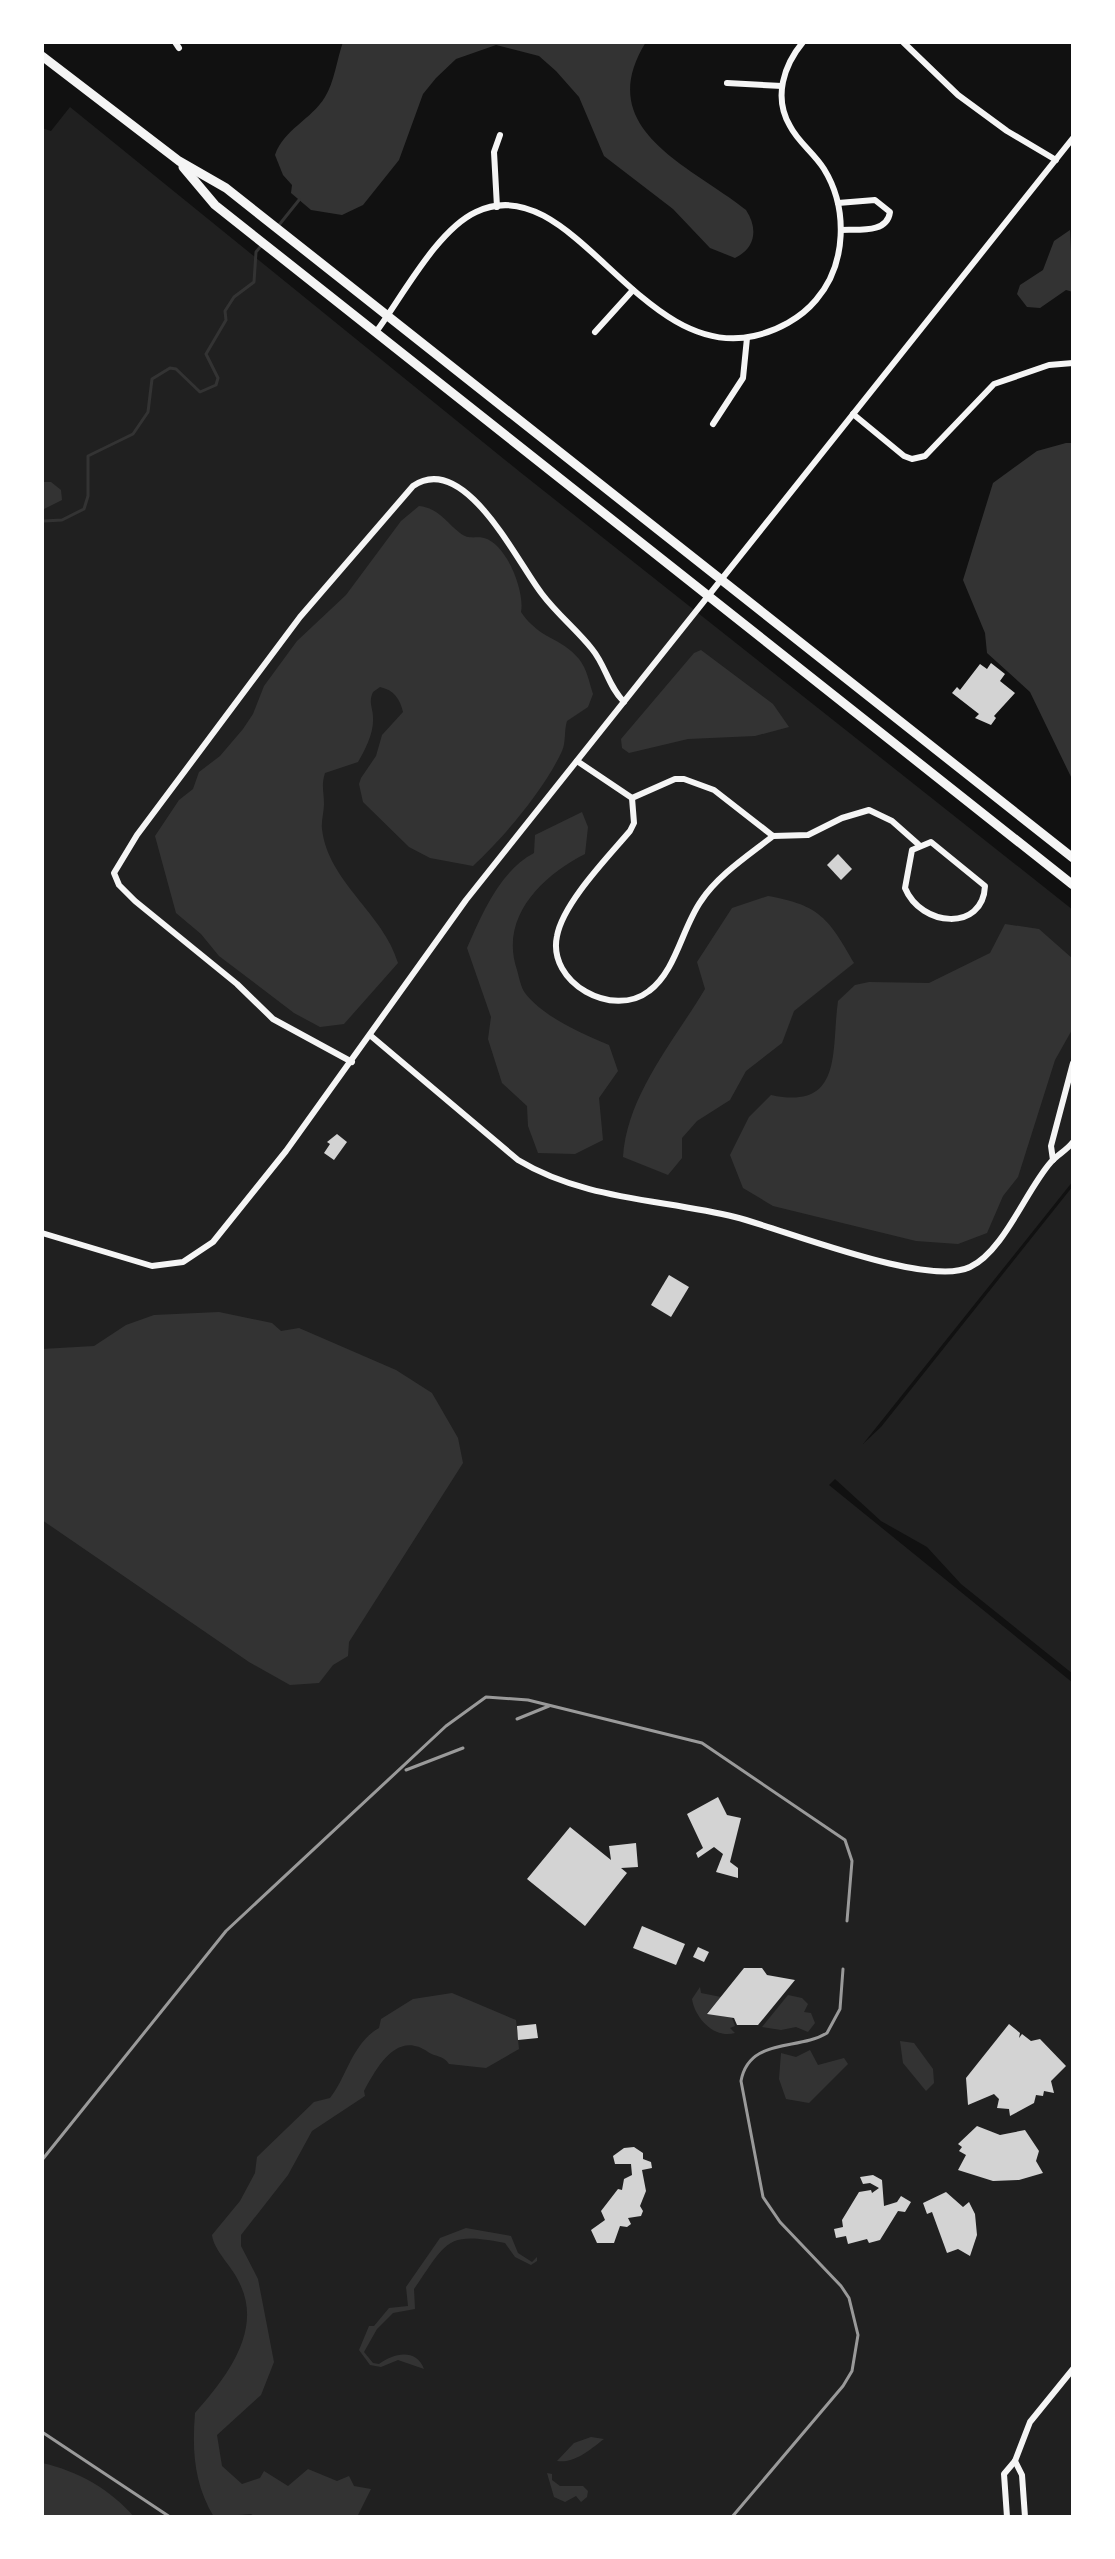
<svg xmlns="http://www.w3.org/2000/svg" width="1115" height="2559" font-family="'Alegreya Sans',sans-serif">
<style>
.green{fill:#202020}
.water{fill:#333}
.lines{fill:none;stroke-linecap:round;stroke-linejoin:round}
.stream{stroke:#333;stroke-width:3}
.building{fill:#d3d3d3}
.minor{stroke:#f5f5f5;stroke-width:6}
.secondary{stroke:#f5f5f5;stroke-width:9}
.rail{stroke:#9a9a9a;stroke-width:3}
</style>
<rect width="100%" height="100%" fill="#111"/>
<path class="green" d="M70 107 520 472 1073 910V1181L863 1444 881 1427 1073 1186V1674L961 1584 927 1547 881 1521 835 1479 829 1485 1073 1683V2517H42V128L51 131Z"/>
<g class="water">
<path d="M343 42H646C591 130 692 166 746 210 758 228 756 248 735 258L710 248 673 209 604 156 579 97 556 71 539 56 496 45 456 59 436 78 423 94 399 160 363 205 342 215 311 210 291 193 292 185 283 175 275 155C284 129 311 120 325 97 334 83 337 59 343 42Z"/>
<path d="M1070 230 1073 292 1066 290 1040 308 1027 307 1017 294 1020 285 1043 270 1054 241Z"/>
<path d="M1066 443H1073V781L1030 692 987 653 985 633 963 580 993 483 1037 451Z"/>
<path d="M42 482H51L61 490 62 500 44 509 42 525Z"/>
<path d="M419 506C438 508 446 522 460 533 468 540 475 536 484 538 507 544 525 592 521 612 540 640 561 637 579 659 587 669 589 682 593 694L588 707 567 721C564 730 566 743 562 751 544 790 504 837 473 866L430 858 409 847 363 802 359 784 361 778 376 756 382 735 403 712C400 699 394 690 380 687L373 692C368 703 373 707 373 718 374 733 365 750 358 762L325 773C321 785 324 792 324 804 324 812 321 821 322 829 328 882 384 914 398 963L344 1024 320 1027 294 1013 219 956 201 934 176 913 155 836 179 800 193 789 199 772 220 756 243 729 253 714 264 686 297 641 346 595 401 521Z"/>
<path d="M701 650 773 704 789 727 755 736 688 739 629 753 622 748 621 739 694 653Z"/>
<path d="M582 812 588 827 585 854C542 876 499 917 517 970 519 977 521 988 525 993 543 1017 583 1034 609 1045L618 1071 599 1098 603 1140 575 1154 538 1153 528 1126 527 1106 502 1083 488 1039 491 1017 467 948C482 914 500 871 534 853L535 835Z"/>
<path d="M768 896C820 905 829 919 854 963L794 1011 782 1043 746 1071 730 1100 697 1121 682 1138V1158L668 1175 623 1157C627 1095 674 1041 705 989L697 962 732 908Z"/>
<path d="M1005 924 1039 929 1073 959V1028L1055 1060 1018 1177 1003 1196 987 1233 958 1244 916 1241 773 1206 743 1188 730 1155 749 1117 771 1095C844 1111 831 1050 838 1001L855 985 869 982 929 983 990 953Z"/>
<path d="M219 1312 272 1323 281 1331 299 1328 396 1370 432 1393 458 1438 463 1463 349 1642 348 1656 333 1665 319 1683 290 1685 249 1662 42 1520V1349L94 1346 126 1325 154 1315Z"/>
<path d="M700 1987 701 1993 721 1997 707 2013 732 2018 735 2026 730 2028 735 2033C714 2039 695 2018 692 1999Z"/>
<path d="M452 1993 516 2020 519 2049 486 2068 449 2064C443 2055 435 2057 428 2052 397 2030 377 2067 364 2091L365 2096 312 2131 288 2175 241 2235V2246L258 2279 274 2362 261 2395 217 2435 222 2466 242 2484 260 2478 264 2471 288 2486 308 2469 337 2481 349 2476 354 2486 371 2489 357 2517H256L251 2514 214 2517C194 2484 192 2451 195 2413 226 2378 264 2330 239 2282 232 2266 214 2251 212 2235L240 2201 255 2173 257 2157 314 2102 330 2098C346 2079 352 2043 379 2028L381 2019 413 1999Z"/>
<path d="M788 1995 802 1998 808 2004 804 2012 811 2013 815 2023 808 2032 796 2027 781 2030 762 2027Z"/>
<path d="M900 2041 914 2043 933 2069 934 2083 926 2091 903 2063Z"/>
<path d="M810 2050 818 2065 844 2058 848 2064 809 2103 786 2099 779 2079 781 2053 796 2057Z"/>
<path d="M466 2228 511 2236 518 2253 532 2262 537 2257V2261L531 2265 515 2257 505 2243C445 2231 447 2242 414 2289L415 2309 393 2313 377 2329 364 2352 373 2363 379 2364C394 2353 416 2348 424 2369L398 2360 381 2367 370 2365 359 2350 369 2326H374L389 2308 408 2306 406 2287 440 2238Z"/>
<path d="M591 2437 604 2439C592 2448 575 2464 557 2461L574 2443Z"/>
<path d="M42 2463C78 2471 110 2489 134 2517H42Z"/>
<path d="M547 2473 552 2474V2480L560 2486H583L588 2491 587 2497 581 2502 576 2496 565 2502 554 2497Z"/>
</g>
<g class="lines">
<g class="stream">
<path d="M279 225 299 200"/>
<path d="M44 521 62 520 84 509 88 496V456L133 434 148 412 152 379 170 368 176 369 200 392 216 385 218 378 206 354 226 320 225 311 234 297 254 282 256 252 261 246"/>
</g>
</g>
<g class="building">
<path d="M991 663 1005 674 1000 681 1015 693 994 716 996 718 991 725 975 718 979 714 952 693 957 687 960 690 980 664 987 669Z"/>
<path d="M838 854 852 869 841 880 827 865Z"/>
<path d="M337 1134 347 1142 334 1160 324 1153 330 1144 327 1142Z"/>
<path d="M669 1275 689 1287 671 1317 651 1305Z"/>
<path d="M718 1797 727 1815 741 1818 730 1862 738 1868V1878L716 1872 723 1854 714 1847 698 1858 696 1853 703 1848 687 1814Z"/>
<path d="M570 1827 611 1860 609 1846 636 1843 638 1867 621 1868 627 1873 585 1926 527 1879Z"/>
<path d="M642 1926 685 1944 676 1965 633 1948Z"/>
<path d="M698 1947 709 1952 704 1962 693 1957Z"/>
<path d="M744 1968H762L767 1975 795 1980 758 2025H737L734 2018 707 2014Z"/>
<path d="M536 2024 538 2038 518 2040 517 2026Z"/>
<path d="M1009 2024 1020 2033 1019 2038 1022 2034 1031 2041 1040 2039 1066 2066 1051 2081 1054 2093 1044 2091 1043 2096 1036 2095 1034 2103 1010 2116 1009 2109 997 2108 999 2099 994 2094 968 2105 966 2078Z"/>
<path d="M977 2126 1000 2135 1025 2130 1039 2151 1036 2161 1043 2173 1019 2180 993 2181 958 2170 966 2155 959 2151 962 2147 958 2144Z"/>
<path d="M634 2147 643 2153V2159L651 2162 652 2168 642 2170 646 2191 640 2206 643 2211 641 2216 628 2218 631 2224 627 2227 620 2226 614 2243H597L591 2230 605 2220 601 2211 618 2189 622 2190 624 2179 632 2175 631 2164H615L613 2156 624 2148Z"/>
<path d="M873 2175 882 2180 884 2206 897 2202 901 2196 911 2202 905 2212 898 2211 880 2240 869 2243 867 2239 848 2244 846 2236 836 2238 834 2229 843 2227 842 2220 859 2192 871 2190 872 2193 879 2188 870 2183 863 2184 860 2177Z"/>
<path d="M946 2192 963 2207 969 2202 975 2214 977 2235 970 2256 958 2249 947 2253 932 2212 927 2214 923 2203Z"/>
</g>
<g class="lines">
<g class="minor">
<path d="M175 42 179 48"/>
<path d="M903 42 958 95 1007 131 1056 160"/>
<path d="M727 83 782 86"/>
<path d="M838 203 875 200 890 212C887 234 858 229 841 230"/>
<path d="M497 207 494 152 500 135"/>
<path d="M376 332C402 297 437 230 476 212 571 166 639 362 754 336 777 331 801 318 816 300 847 264 848 208 824 169 814 153 798 142 790 126 773 97 784 65 803 42"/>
<path d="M595 332 633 290"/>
<path d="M853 414 904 456 912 459 925 456 994 384 1049 365 1073 363"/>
<path d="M713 424 743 378 747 338"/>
<path d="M577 761 632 798 675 779H684L714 790 773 836 808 835 842 818 869 810 892 821 918 844"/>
<path d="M632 798 634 823 630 831C608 857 563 903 557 936 547 983 613 1019 649 991 676 971 682 928 701 901 718 875 749 855 773 836"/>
<path d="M931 842 985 886C983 932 921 927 905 888L912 850Z"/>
<path d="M371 1036 518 1160C584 1200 662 1199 735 1217 783 1229 928 1288 970 1267 1004 1251 1026 1190 1051 1162 1058 1154 1066 1151 1073 1142"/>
<path d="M352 1062 273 1019 237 984 135 901 119 885 114 873 137 835 300 617 413 486C465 450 518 564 542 594 557 614 577 630 592 649 606 666 608 686 624 702"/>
<path d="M1053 1160 1051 1146 1073 1063"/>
<path d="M42 1233 152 1266 183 1262 213 1242 286 1151 466 900 1073 138"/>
<path d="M1015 2461 1022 2475 1025 2517"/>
<path d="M1007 2517 1004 2474 1015 2461 1030 2422 1073 2369"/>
</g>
<g class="secondary">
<path d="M42 56 179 161 226 188 1073 858"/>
<path d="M183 167 215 205 1073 885"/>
</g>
<g class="rail">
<path d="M517 1719 549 1706"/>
<path d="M406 1770 463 1748"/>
<path d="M42 2160 226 1931 446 1726 486 1697 528 1700 702 1743 845 1840 852 1861 847 1921"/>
<path d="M42 2432 170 2517"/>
<path d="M732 2517 843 2386 852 2371 858 2335 849 2298 841 2286 780 2222 763 2197 741 2081C749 2037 798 2051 827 2033L840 2009 843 1969"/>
</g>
</g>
<rect width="1115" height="2559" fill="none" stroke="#ffffff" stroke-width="88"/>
</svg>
